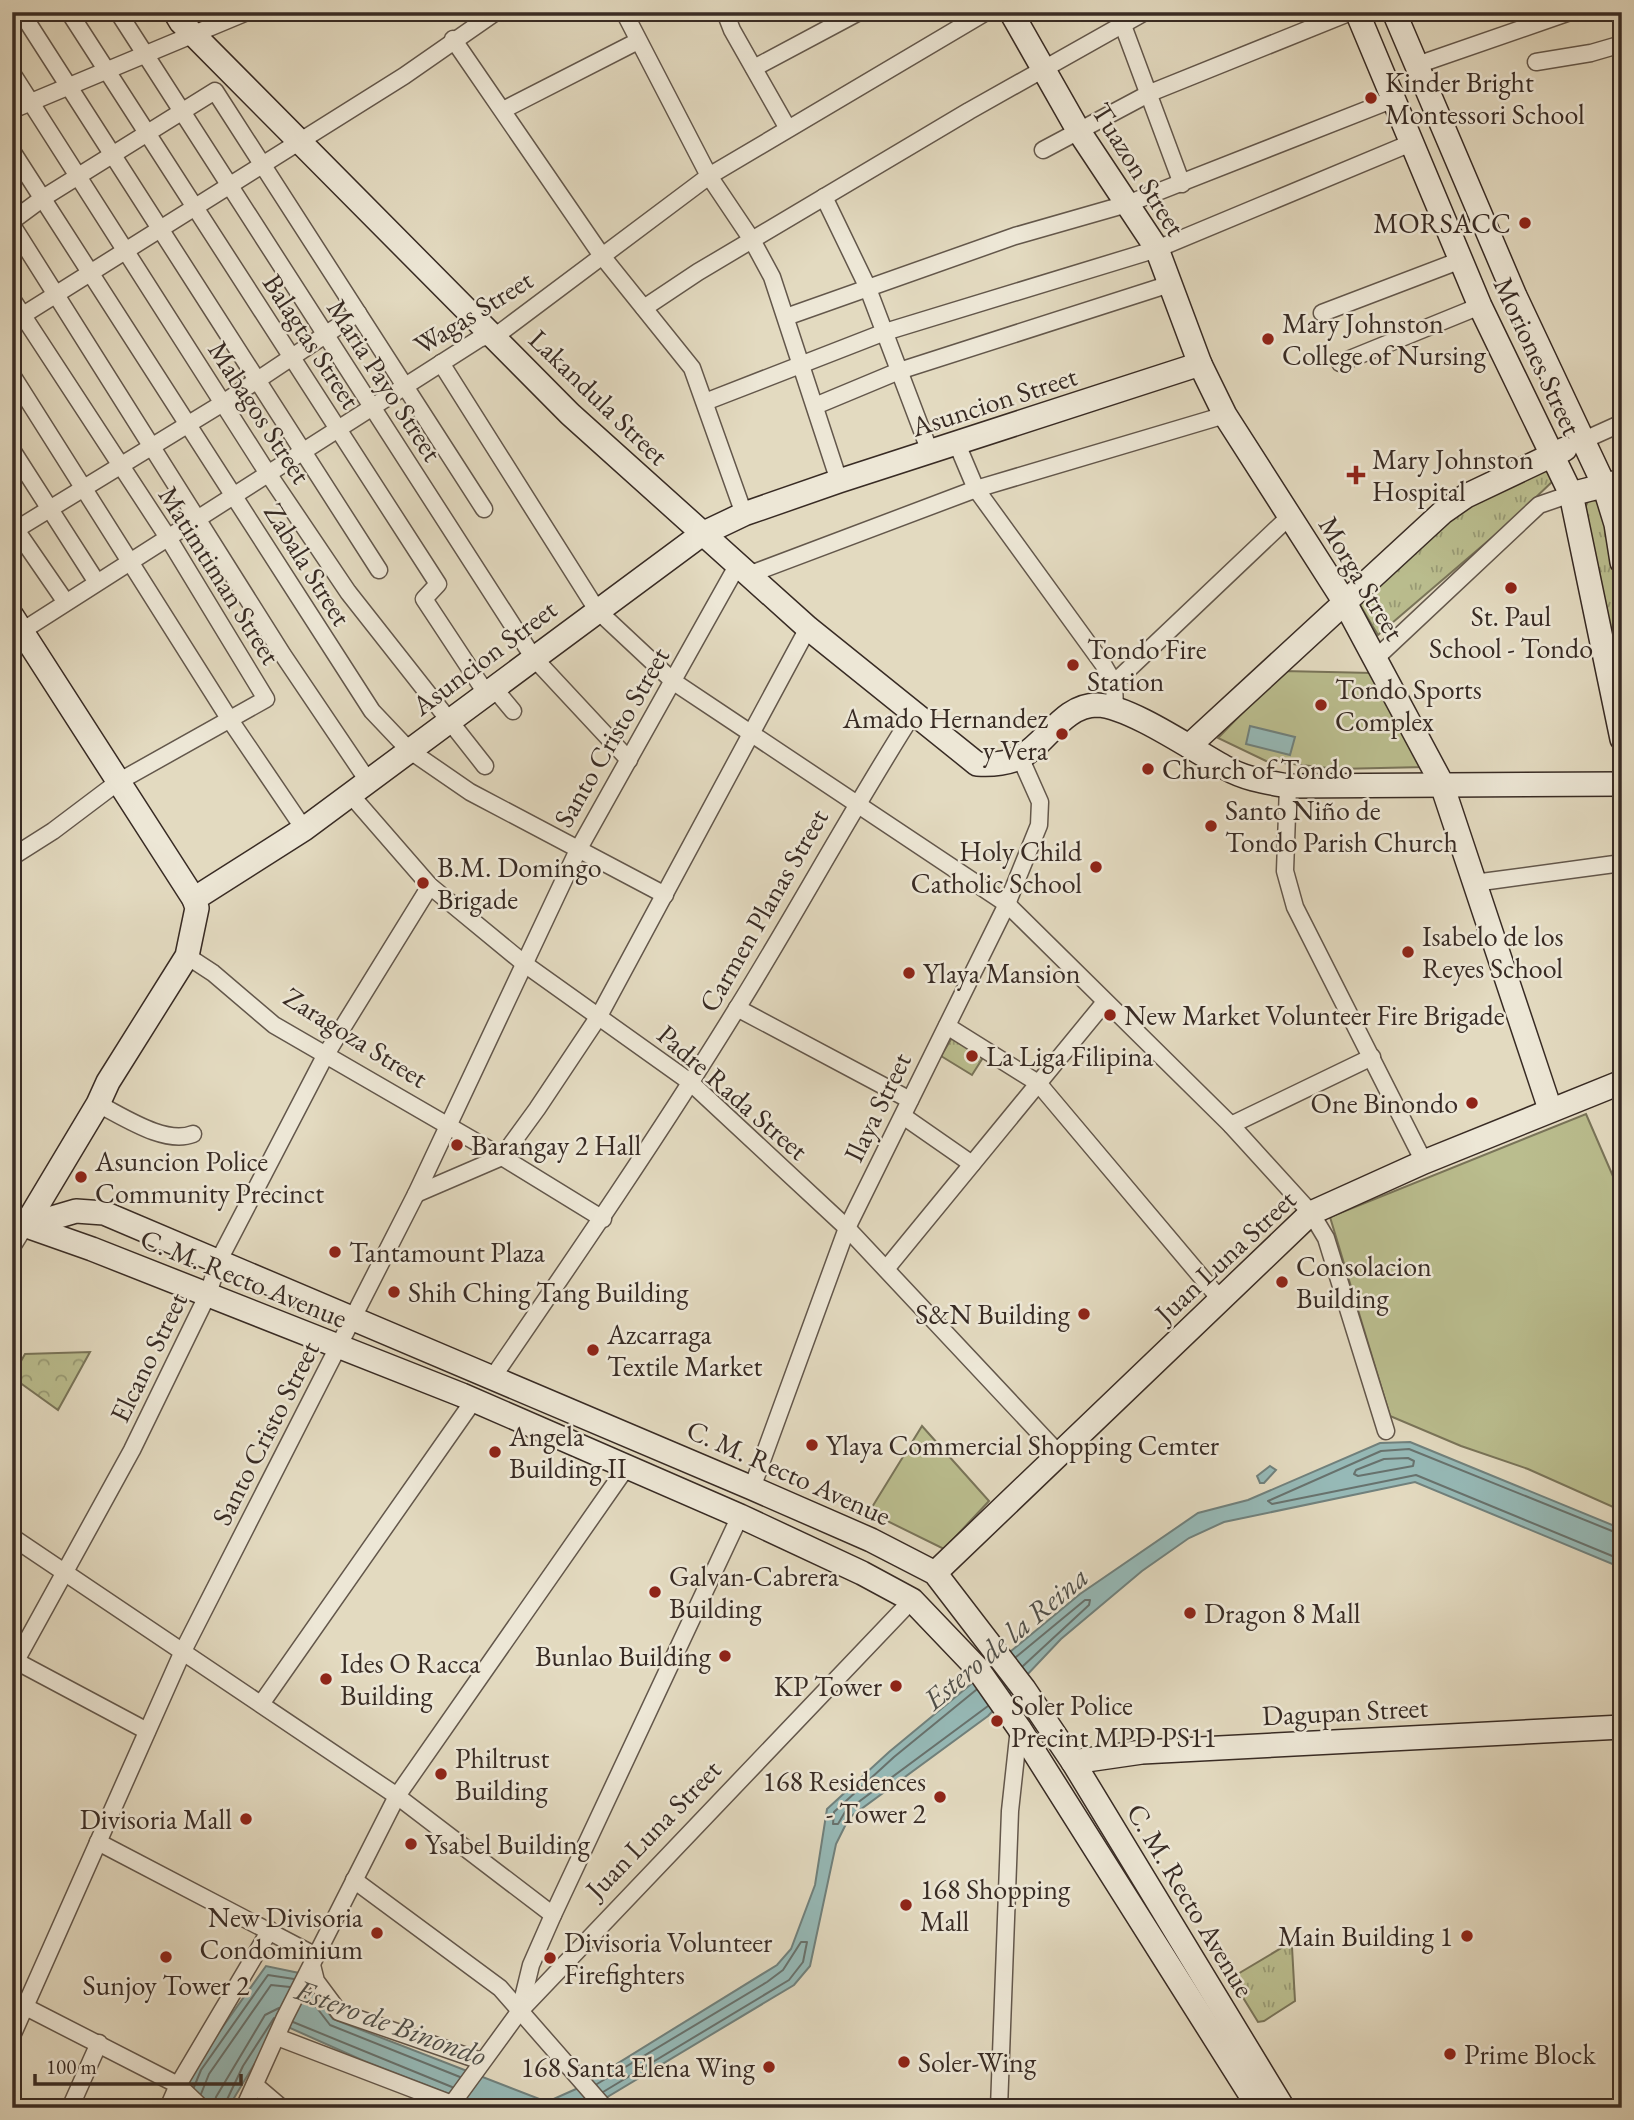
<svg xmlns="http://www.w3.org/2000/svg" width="1634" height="2120" font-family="'EB Garamond',serif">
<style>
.grass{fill:#babd8e;stroke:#797459;stroke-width:2}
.forest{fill:url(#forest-crowns);stroke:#797459;stroke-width:2}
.park{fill:url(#park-tufts);stroke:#797459;stroke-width:2}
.water{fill:#96bab8;stroke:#70817d;stroke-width:2}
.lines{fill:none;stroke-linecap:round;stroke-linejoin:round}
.shore{stroke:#67726e;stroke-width:2}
.street-casing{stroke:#63574b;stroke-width:19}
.secondary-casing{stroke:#382b24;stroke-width:26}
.street{stroke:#ede7d6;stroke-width:16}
.secondary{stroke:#ede7d6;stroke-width:23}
.poi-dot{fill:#8f2418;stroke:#ede7d6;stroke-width:2.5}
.labels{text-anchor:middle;stroke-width:5;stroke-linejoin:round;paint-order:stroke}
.poi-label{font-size:28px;fill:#382b24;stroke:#ede7d6;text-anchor:start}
.street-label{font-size:28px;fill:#382b24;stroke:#ede7d6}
.water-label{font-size:30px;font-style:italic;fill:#504f49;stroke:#ede7d6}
</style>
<defs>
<pattern id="forest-crowns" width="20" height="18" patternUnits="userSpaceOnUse" patternTransform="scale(1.75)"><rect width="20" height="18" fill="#babd8e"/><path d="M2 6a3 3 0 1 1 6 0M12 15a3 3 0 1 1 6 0" fill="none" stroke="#989a74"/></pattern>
<pattern id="park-tufts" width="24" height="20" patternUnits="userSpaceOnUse" patternTransform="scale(1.75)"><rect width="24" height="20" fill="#babd8e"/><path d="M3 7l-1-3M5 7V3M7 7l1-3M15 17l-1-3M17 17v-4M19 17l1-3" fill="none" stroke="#989a74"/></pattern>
</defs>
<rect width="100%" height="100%" fill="#e3dac0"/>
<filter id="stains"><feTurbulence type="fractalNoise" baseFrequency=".00286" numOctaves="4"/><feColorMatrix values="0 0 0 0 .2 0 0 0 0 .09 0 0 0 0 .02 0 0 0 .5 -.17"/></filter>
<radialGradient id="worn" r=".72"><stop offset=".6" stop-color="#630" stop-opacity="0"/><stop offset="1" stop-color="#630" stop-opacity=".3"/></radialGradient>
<g class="grass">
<path d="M1283 671 1373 673 1424 767 1337 769 1266 761 1218 738Z"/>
<path d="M1586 1114 1622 1197V1511L1528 1469 1461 1446 1390 1416 1330 1217Z"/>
<path d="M922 1426 989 1501 944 1549 869 1512Z"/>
</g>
<path class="forest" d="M90 1352 58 1410 12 1377 25 1354Z"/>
<g class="park">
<path d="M1548 465 1555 479 1509 523 1378 635 1357 600 1440 525 1495 488Z"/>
<path d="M1589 499 1601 502 1622 614V714L1584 510Z"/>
<path d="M953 1036 984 1056 972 1075 941 1056Z"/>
<path d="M1288 1944 1292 1947 1295 2001 1264 2021 1258 2022 1231 1978Z"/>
</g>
<g class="water">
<path d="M1250 726 1295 737 1290 755 1246 744Z"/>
<path d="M1410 1442 1622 1529V1568L1415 1482 1224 1522 1189 1538 1142 1571 1061 1639 988 1716 849 1818 836 1844 810 1966 794 1985 589 2108H486L364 2061 279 2023 228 2108H180L194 2067 266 1966 299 1973 333 2019 547 2102 576 2089 777 1965 791 1949 815 1885 827 1809 889 1752 1080 1594 1198 1513 1248 1500 1380 1443Z"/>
<path d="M1270 1466 1276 1470 1264 1483H1260L1257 1476Z"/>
</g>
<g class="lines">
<g class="shore">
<path d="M1408 1458 1414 1461 1413 1466 1358 1476 1354 1474 1356 1470 1384 1459Z"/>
<path d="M1622 1535 1409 1449 1381 1451 1268 1501 1272 1504 1416 1475 1622 1560"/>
<path d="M1016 1657 1085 1600H1090L1089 1605 1023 1666"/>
<path d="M976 1690 894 1757 834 1812 833 1824H838L845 1812 988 1706"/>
<path d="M307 1995 330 2025 460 2077"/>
<path d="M293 2022 452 2087"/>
<path d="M597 2084 767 1982 783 1970 801 1942H807L803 1962 789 1980 603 2092"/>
<path d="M194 2087 201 2070 268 1975 294 1979"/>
<path d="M201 2094 209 2074 271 1985 290 1987"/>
<path d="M214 2108 216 2097 265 2015 279 2008"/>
<path d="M223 2108 243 2066 274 2018"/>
</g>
<defs>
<g id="street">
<path d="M21 12 379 570"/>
<path d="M69 12 438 584 424 599 486 693"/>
<path d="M118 12 533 657 629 760"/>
<path d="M624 12 709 176 752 240 772 277 839 481"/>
<path d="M725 12 732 30 787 127"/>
<path d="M1118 12 1182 184"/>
<path d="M453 39 602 256 692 368 744 514"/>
<path d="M1536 62 1591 53 1622 44"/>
<path d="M1417 65 1570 12"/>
<path d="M754 68 859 12"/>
<path d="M12 73 263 466 348 592 485 766"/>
<path d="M12 110 247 12"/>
<path d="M503 110 638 41"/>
<path d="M1043 150 1150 93 1351 12"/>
<path d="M12 151 372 711 409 750 470 792 665 895"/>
<path d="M824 197 867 286 930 452"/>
<path d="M12 221 43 198 215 91 484 509"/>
<path d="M12 225 283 655 368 781"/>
<path d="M12 299 167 536 266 699 118 782 53 831 12 857"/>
<path d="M644 308 698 272 969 111 1145 12"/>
<path d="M1322 313 1461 260"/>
<path d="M786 317 1015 236 1127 204 1394 99"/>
<path d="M12 322 404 76 496 12"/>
<path d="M441 363 597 610 674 682 1007 904 1231 1125 1311 1213 1326 1238 1386 1431"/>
<path d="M1340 363 1480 306"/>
<path d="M12 375 230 720 304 829"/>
<path d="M705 402 885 332 1157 249 1411 143"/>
<path d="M815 406 899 371 1170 284"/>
<path d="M1582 441 1622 423"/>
<path d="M957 444 976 489 1103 664 1114 683 1115 709"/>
<path d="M12 450 96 581"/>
<path d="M12 524 65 601"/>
<path d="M12 532 223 403 358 313"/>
<path d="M748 575 976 489 1225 415"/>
<path d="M22 631 479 339 501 332 709 176 986 12"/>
<path d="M1376 658 1539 505 1571 494"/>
<path d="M1114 683 1290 516"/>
<path d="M493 687 513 711"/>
<path d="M1288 786 1285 871 1295 907 1424 1162"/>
<path d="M350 794 430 886 526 965 690 1082 847 1228 1060 1455"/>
<path d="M1474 883 1622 863"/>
<path d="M187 956 213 973 274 1025 502 1157 603 1219"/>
<path d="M737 1008 910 1100"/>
<path d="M947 1026 1038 1083 1220 1299"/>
<path d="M98 1104C124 1117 165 1145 193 1134"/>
<path d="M903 1116 972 1164"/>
<path d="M1231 1125 1372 1057"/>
<path d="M416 1194 502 1157 537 1109 599 1016 808 628"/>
<path d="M12 1247 25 1226"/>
<path d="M886 1269 1105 1002"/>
<path d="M493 1377C576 1256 659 1135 736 1010 797 912 851 811 913 714"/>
<path d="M752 1488 847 1228 1007 904 1039 825 1040 802 1020 757"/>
<path d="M12 1537 397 1796 553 1915"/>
<path d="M12 1659 147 1731"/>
<path d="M12 1668 132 1450 208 1294 219 1260 325 1056 430 886"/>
<path d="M261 1704 474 1400"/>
<path d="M98 1842 316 1956"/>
<path d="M354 1880 500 1988 605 2108"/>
<path d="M312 1965 316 1981 339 2012 481 2061"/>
<path d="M12 2000 178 2085 202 2108"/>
<path d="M520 2010 531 1965 553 1915 740 1516"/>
<path d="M12 2036 183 1651 416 1194 578 850 737 566"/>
<path d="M277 2037 452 2104"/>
<path d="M255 2085 282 2108"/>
<path d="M70 2108 99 2043"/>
<path d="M168 2108 178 2085 270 1930"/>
<path d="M244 2108 285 2017 397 1796 626 1468"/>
<path d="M449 2108 519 2012 912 1600"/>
<path d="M999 2108 1010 1811 1019 1728"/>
</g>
<g id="secondary">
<path d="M175 12 181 22 570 414 808 628 977 764C991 765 1005 764 1019 758 1046 744 1063 705 1097 705 1130 706 1196 752 1226 768 1245 779 1266 782 1288 786L1622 784"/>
<path d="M1011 12 1078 130 1157 249 1200 364 1225 415 1344 601 1441 782 1550 1109"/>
<path d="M1357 12 1480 306 1571 494 1622 739"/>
<path d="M1394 12 1515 296 1604 485 1616 524 1622 562"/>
<path d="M1571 494 1622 481"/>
<path d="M12 616 194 899"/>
<path d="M1189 746 1443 512 1466 496 1565 449"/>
<path d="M21 1224 92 1249 462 1395 740 1516 862 1573 912 1600 977 1668 1019 1728 1259 2108"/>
<path d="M25 1226 76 1211 104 1213 752 1488 871 1540 935 1573 1024 1689 1073 1762 1283 2108"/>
<path d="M25 1226 98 1104 108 1082 187 956 197 908 194 899 304 829 702 534 744 514 839 481 1200 364"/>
<path d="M935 1573 1311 1213 1424 1162 1622 1082"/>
<path d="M1073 1762 1142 1752 1622 1727"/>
</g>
</defs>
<use href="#street" class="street-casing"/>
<use href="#secondary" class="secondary-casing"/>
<use href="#street" class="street"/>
<use href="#secondary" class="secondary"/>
</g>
<g class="poi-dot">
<circle cx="1371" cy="98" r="7"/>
<circle cx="1525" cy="223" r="7"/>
<circle cx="1268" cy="339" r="7"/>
<path d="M1352.5 464.5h7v7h7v7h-7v7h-7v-7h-7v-7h7z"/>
<circle cx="1511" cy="588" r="7"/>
<circle cx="1073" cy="665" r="7"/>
<circle cx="1321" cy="705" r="7"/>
<circle cx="1062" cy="734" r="7"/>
<circle cx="1148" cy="769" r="7"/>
<circle cx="1211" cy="826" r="7"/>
<circle cx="1096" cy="867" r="7"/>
<circle cx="423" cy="883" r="7"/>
<circle cx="1408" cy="952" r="7"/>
<circle cx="909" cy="973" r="7"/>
<circle cx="1110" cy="1015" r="7"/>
<circle cx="972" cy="1056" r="7"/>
<circle cx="1472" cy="1103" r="7"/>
<circle cx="457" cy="1145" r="7"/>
<circle cx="81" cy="1177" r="7"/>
<circle cx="335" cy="1252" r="7"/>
<circle cx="1282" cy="1282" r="7"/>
<circle cx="394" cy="1292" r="7"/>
<circle cx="1084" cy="1314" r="7"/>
<circle cx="593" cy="1350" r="7"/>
<circle cx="812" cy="1445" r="7"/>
<circle cx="495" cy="1452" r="7"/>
<circle cx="655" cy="1592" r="7"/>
<circle cx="1190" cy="1613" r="7"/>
<circle cx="725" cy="1656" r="7"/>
<circle cx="326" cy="1679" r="7"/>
<circle cx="896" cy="1686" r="7"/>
<circle cx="997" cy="1721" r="7"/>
<circle cx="441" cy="1774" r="7"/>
<circle cx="940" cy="1797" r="7"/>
<circle cx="246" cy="1819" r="7"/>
<circle cx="411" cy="1844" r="7"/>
<circle cx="906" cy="1905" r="7"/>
<circle cx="377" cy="1933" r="7"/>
<circle cx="1467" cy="1936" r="7"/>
<circle cx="166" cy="1957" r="7"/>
<circle cx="550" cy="1958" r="7"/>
<circle cx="1450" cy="2054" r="7"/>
<circle cx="904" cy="2062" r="7"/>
<circle cx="769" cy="2067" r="7"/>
</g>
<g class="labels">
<g class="poi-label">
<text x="1385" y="92">Kinder Bright<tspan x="1385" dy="32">Montessori School</tspan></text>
<text x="1511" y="233" text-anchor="end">MORSACC</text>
<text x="1282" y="333">Mary Johnston<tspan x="1282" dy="32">College of Nursing</tspan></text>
<text x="1372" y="469">Mary Johnston<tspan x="1372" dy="32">Hospital</tspan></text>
<text x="1511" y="626" text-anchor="middle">St. Paul<tspan x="1511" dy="32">School - Tondo</tspan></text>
<text x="1087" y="659">Tondo Fire<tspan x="1087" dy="32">Station</tspan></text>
<text x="1335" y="699">Tondo Sports<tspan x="1335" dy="32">Complex</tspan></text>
<text x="1048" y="728" text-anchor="end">Amado Hernandez<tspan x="1048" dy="32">y Vera</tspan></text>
<text x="1162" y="779">Church of Tondo</text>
<text x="1225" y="820">Santo Niño de<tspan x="1225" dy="32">Tondo Parish Church</tspan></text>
<text x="1082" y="861" text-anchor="end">Holy Child<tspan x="1082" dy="32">Catholic School</tspan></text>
<text x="437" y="877">B.M. Domingo<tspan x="437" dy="32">Brigade</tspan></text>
<text x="1422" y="946">Isabelo de los<tspan x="1422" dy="32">Reyes School</tspan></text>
<text x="923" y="983">Ylaya Mansion</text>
<text x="1124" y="1025">New Market Volunteer Fire Brigade</text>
<text x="986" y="1066">La Liga Filipina</text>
<text x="1458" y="1113" text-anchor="end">One Binondo</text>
<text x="471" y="1155">Barangay 2 Hall</text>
<text x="95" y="1171">Asuncion Police<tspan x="95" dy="32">Community Precinct</tspan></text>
<text x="349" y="1262">Tantamount Plaza</text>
<text x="1296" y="1276">Consolacion<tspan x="1296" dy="32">Building</tspan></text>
<text x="408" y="1302">Shih Ching Tang Building</text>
<text x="1070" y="1324" text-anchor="end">S&amp;N Building</text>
<text x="607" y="1344">Azcarraga<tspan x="607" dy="32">Textile Market</tspan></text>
<text x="509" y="1446">Angela<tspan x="509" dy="32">Building II</tspan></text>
<text x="826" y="1455">Ylaya Commercial Shopping Cemter</text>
<text x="669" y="1586">Galvan-Cabrera<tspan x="669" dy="32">Building</tspan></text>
<text x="1204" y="1623">Dragon 8 Mall</text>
<text x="711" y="1666" text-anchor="end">Bunlao Building</text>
<text x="340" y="1673">Ides O Racca<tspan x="340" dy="32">Building</tspan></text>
<text x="882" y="1696" text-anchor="end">KP Tower</text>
<text x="1011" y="1715">Soler Police<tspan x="1011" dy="32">Precint MPD PS11</tspan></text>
<text x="455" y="1768">Philtrust<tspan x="455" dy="32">Building</tspan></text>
<text x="926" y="1791" text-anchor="end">168 Residences<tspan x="926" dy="32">- Tower 2</tspan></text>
<text x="232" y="1829" text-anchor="end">Divisoria Mall</text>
<text x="425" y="1854">Ysabel Building</text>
<text x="920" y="1899">168 Shopping<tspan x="920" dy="32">Mall</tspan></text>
<text x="363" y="1927" text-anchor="end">New Divisoria<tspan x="363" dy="32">Condominium</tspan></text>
<text x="1453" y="1946" text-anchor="end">Main Building 1</text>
<text x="564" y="1952">Divisoria Volunteer<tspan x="564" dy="32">Firefighters</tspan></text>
<text x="166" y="1995" text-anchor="middle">Sunjoy Tower 2</text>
<text x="1464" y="2064">Prime Block</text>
<text x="918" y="2072">Soler-Wing</text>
<text x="755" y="2077" text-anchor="end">168 Santa Elena Wing</text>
</g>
<g class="street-label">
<text transform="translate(1139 169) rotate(58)" y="10">Tuazon Street</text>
<text transform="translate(473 312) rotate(-32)" y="10">Wagas Street</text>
<text transform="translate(312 341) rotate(57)" y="10">Balagtas Street</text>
<text transform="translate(1538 356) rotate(65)" y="10">Moriones Street</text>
<text transform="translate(385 380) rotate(57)" y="10">Maria Payo Street</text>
<text transform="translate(599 397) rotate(44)" y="10">Lakandula Street</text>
<text transform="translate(994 401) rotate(-18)" y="10">Asuncion Street</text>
<text transform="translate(260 412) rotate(57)" y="10">Mabagos Street</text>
<text transform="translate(308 564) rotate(58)" y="10">Zabala Street</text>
<text transform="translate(220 575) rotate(58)" y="10">Matimtiman Street</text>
<text transform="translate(1362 578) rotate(59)" y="10">Morga Street</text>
<text transform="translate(484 657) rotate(-37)" y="10">Asuncion Street</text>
<text transform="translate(611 737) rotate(-60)" y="10">Santo Cristo Street</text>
<text transform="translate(763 910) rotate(-60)" y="10">Carmen Planas Street</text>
<text transform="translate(356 1037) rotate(32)" y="10">Zaragoza Street</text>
<text transform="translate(733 1092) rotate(41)" y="10">Padre Rada Street</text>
<text transform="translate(877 1107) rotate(-64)" y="10">Ilaya Street</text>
<text transform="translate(1225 1256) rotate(-43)" y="10">Juan Luna Street</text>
<text transform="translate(244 1278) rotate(22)" y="10">C. M. Recto Avenue</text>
<text transform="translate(148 1357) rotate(-64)" y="10">Elcano Street</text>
<text transform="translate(265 1433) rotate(-63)" y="10">Santo Cristo Street</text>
<text transform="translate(789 1472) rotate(24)" y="10">C. M. Recto Avenue</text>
<text transform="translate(1345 1711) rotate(-3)" y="10">Dagupan Street</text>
<text transform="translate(653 1829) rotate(-46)" y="10">Juan Luna Street</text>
<text transform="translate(1191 1900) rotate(59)" y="10">C. M. Recto Avenue</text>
</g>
<g class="water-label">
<text transform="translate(1006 1638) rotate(-40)" y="10">Estero de la Reina</text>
<text transform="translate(391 2023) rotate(20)" y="10">Estero de Binondo</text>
</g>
</g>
<rect width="1634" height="2120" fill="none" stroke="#e3dac0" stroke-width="42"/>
<rect x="14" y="14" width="1606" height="2092" fill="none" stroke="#382b24" stroke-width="3.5"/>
<rect x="21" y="21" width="1592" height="2078" fill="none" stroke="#382b24" stroke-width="2"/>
<path d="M35 2074v10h206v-10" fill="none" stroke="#382b24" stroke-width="3.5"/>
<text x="46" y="2074" font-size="21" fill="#382b24" stroke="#ede7d6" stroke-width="5" paint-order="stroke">100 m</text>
<rect width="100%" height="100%" filter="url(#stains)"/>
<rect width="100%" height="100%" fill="url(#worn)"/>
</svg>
